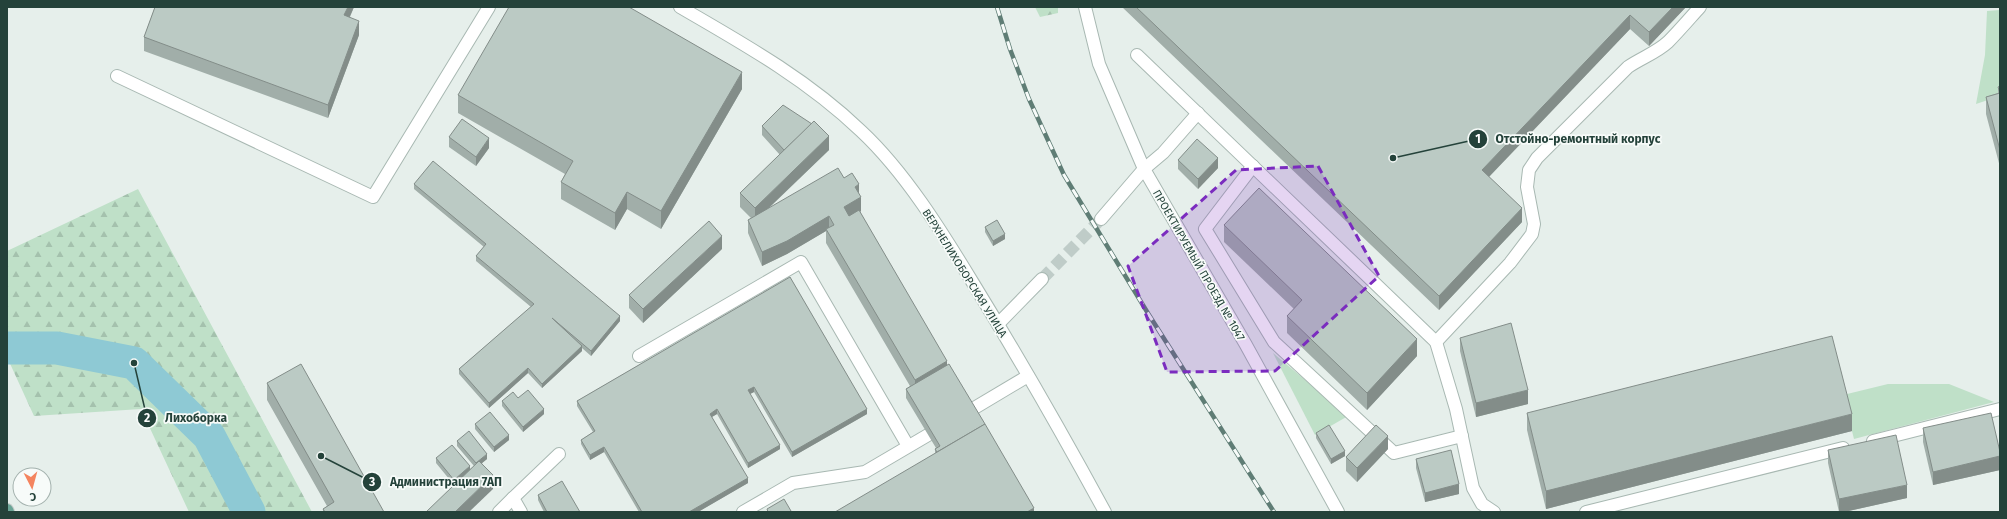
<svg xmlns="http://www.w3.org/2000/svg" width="2007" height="519" font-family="'Fira Sans',sans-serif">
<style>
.grass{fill:#bfe0c8}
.forest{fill:url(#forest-firs)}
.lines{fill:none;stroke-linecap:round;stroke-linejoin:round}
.river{stroke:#8ec9d4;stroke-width:33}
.minor-tunnel{stroke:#bfccc8;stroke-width:12;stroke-dasharray:12 6;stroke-linecap:butt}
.minor-casing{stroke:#a8b8b2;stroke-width:14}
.major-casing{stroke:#c2cac8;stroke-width:14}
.minor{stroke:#fff;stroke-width:12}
.major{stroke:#6aa596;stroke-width:12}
.rail-casing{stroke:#5f7d75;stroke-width:4.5}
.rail{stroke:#f7fbf9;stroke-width:3;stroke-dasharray:9;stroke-linecap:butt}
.wall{fill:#a1aea9}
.shaded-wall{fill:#838d89}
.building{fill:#bbcac4;stroke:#838d89}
.marked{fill:#7b2cbf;fill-opacity:0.2;stroke:#7b2cbf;stroke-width:3;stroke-dasharray:8 5;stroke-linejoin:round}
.labels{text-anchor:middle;stroke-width:3.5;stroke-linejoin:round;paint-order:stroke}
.street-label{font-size:11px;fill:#24423a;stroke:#f7fbf9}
.leader{fill:none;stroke:#24423a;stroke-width:1.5}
.callout-dot{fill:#24423a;stroke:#f7fbf9;stroke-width:1.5}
.mark-label{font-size:12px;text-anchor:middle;font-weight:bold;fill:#fff}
.callout-label{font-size:12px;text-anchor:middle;font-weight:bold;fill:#24423a;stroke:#f7fbf9;stroke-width:3.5;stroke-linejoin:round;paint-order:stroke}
</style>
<defs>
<pattern id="forest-firs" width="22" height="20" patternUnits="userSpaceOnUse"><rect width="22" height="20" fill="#bfe0c8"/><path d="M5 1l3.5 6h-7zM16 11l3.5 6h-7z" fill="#a4c1ad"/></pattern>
</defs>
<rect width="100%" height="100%" fill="#e6efeb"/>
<g class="grass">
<path d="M2000 10V96L1976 104 1985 55 1987 11Z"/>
<path d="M1273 353 1348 416 1315 435Z"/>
<path d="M1888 384H1949L1994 402 1854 439 1843 395Z"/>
</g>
<g class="forest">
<path d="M1035 7H1058V13L1040 17Z"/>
<path d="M138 189 312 512H189L141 409 34 416 7 357V251Z"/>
</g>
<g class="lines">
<path class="river" d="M7 348H57L134 363 209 436 249 512"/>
<path class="minor-tunnel" d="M1042 279 1101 219"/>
<defs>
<g id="minor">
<path d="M680 7C744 44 808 80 861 131 905 172 942 232 973 283 1019 358 1063 435 1105 512"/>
<path d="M1085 7 1099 64 1144 169 1246 345 1338 512"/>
<path d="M1137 55 1436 342 1456 409 1473 488 1482 504 1494 512"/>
<path d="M117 76 373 197 489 7"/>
<path d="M1253 166 1205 229 1274 342 1394 453 1462 436"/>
<path d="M1101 219 1144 169 1163 153 1198 113"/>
<path d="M998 324 1042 279"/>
<path d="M1436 342 1510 263 1532 234 1534 224 1527 187 1529 170 1537 158 1628 67C1641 58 1656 53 1668 42 1679 31 1690 18 1700 7"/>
<path d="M639 356 801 262 908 446"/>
<path d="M971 410 1028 376"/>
<path d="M1873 441 2000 409"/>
<path d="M499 512 513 498"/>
<path d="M521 512 513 498 559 454"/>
<path d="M743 512 793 483 865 472 928 435"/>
<path d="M1586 512 1843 448"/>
</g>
<path id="major" d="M7 510 8 512"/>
</defs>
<use href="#minor" class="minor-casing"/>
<use href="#major" class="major-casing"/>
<use href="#minor" class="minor"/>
<use href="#major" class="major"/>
<defs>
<path id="rail" d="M997 7 1010 49 1029 99 1064 175 1149 315 1274 512"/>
</defs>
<use href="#rail" class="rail-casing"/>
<use href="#rail" class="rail"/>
</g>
<g class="wall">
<path d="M155 7H354L350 17 359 35 328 118 144 51V37Z"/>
<path d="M1122 7H1686L1649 46 1630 29 1489 177 1522 222 1439 310Z"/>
<path d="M2000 86V167L1986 114V97L1998 93V87Z"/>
<path d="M742 89 661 229 627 209 615 230 561 199V182L565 174 458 113V95Z"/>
<path d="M762 126 829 150 768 209 844 178 859 194 861 211 860 212 947 365 1034 512 935 453V449L936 448 906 398V389L910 386 826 243V231L787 254 762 266 748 233V220L751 218 740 207V193L780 155 762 135Z"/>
<path d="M449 137 489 148 476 166 449 147Z"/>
<path d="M1178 160 1218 168 1198 189 1178 169Z"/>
<path d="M414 184 620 321 591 356 582 348V351L542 388 528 373 489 408 459 374V369L531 307 476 261V256L484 247 414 189Z"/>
<path d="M1224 225 1417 356 1367 410 1287 333V316L1294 309 1224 242Z"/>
<path d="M985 227 1005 239 993 246 985 232Z"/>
<path d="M722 249 643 323 629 308V295Z"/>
<path d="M790 277 867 414 792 457 754 392 750 394 780 449 748 468 717 414 712 417 748 483 698 512H639L604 452 590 460 581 444V440L593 432 577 406V401Z"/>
<path d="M1460 338 1528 404 1476 417 1460 351Z"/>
<path d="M267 383 384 512H323V509L327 506 267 400Z"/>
<path d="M502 401 544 414 523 432 502 406Z"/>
<path d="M1527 413 1852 431 1546 509 1527 430Z"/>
<path d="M475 424 509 440 494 452 475 429Z"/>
<path d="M1923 428 2000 452V470L1933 485 1923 442Z"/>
<path d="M1316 433 1345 456 1331 464 1316 438Z"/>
<path d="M457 441 487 459 482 463 493 489 454 485 436 463V458L470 469 474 466 457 446Z"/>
<path d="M1388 449 1357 482 1346 471V457Z"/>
<path d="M1828 450 1907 498 1844 512H1839L1828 463Z"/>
<path d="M1416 459 1459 494 1425 502 1416 468Z"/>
<path d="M538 495 580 512H544L538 500Z"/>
</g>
<g class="shaded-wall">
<path d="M348 7H354L344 29V15Z"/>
<path d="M1673 7H1686L1649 46V32Z"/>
<path d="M1630 15V29L1482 184V170Z"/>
<path d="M359 21V35L328 118V105Z"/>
<path d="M742 72V89L661 229V211Z"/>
<path d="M829 136V150L755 221V208Z"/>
<path d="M489 138V148L476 166V157Z"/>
<path d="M1218 158V168L1198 189V179Z"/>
<path d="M859 184V198L855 187Z"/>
<path d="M627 192V209L615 230V213Z"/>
<path d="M861 197V211L844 221V207Z"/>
<path d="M1522 208V222L1439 310V296Z"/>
<path d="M829 216V230L826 229V231L787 254 762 266V252Z"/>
<path d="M1005 234V239L993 246V241Z"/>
<path d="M722 236V249L643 323V309Z"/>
<path d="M620 316V321L591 356V351Z"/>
<path d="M1417 339V356L1367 410V393Z"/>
<path d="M582 346V351L542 388V384Z"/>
<path d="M947 361V375L915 394V380Z"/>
<path d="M528 368V373L489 408V403Z"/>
<path d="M754 387V392L748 395V390Z"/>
<path d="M1528 390V404L1476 417V403Z"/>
<path d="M544 409V414L523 432V427Z"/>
<path d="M717 409V414L710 418V414Z"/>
<path d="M867 409V414L792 457V452Z"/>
<path d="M1852 414V431L1546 509V491Z"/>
<path d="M509 435V440L494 452V447Z"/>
<path d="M1388 436V449L1357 482V468Z"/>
<path d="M780 445V449L748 468V463Z"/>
<path d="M604 447V452L590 460V455Z"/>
<path d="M1345 451V456L1331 464V459Z"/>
<path d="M487 454V459L476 468V463Z"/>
<path d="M2000 456V470L1933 485V472Z"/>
<path d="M470 466V471L454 485V480Z"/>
<path d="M493 475V489L469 512H455Z"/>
<path d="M748 478V483L698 512H689Z"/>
<path d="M1459 484V494L1425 502V493Z"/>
<path d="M1907 485V498L1844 512H1839V499Z"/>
<path d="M1034 508V512H1027Z"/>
</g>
<g class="building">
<path d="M155 7H348L344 15 359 21 328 105 144 37Z"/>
<path d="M509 7H629L742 72 661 211 627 192 615 213 561 182 573 161 458 95Z"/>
<path d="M1136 7H1673L1649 32 1630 15 1482 170 1522 208 1439 296Z"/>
<path d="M2000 86V93L1998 87Z"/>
<path d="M2000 93V150L1986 97Z"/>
<path d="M783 105 812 124 784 150 762 126Z"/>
<path d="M462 119 489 138 476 157 449 137Z"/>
<path d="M814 121 829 136 755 208 740 193Z"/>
<path d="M1197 139 1218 158 1198 179 1178 160Z"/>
<path d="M433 161 620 316 591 351 552 318 582 346 542 384 528 368 489 403 459 369 534 304 476 256 486 244 414 184Z"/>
<path d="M838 168 844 178 852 173 859 184 855 187 861 197 844 207 849 216 859 210 947 361 915 380 826 229 834 225 829 216 787 241 762 252 748 220Z"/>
<path d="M1259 188 1417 339 1367 393 1287 316 1302 300 1224 225Z"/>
<path d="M997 220 1005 234 993 241 985 227Z"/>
<path d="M709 221 722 236 643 309 629 295Z"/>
<path d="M790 277 867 409 792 452 754 387 748 390 780 445 748 463 717 409 710 414 748 478 689 512H642L604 447 590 455 581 440 595 431 577 401Z"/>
<path d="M1511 323 1528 390 1476 403 1460 338Z"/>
<path d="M1832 336 1852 414 1546 491 1527 413Z"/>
<path d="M301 364 384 512H325L323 509 334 502 267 383Z"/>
<path d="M949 364 985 424 937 452 935 449 940 446 906 389Z"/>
<path d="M528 390 544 409 523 427 502 401 513 392 518 398Z"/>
<path d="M490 412 509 435 494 447 475 424Z"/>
<path d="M1991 413 2000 452V456L1933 472 1923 428Z"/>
<path d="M985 424 1034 508 1027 512H835Z"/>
<path d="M1329 425 1345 451 1331 459 1316 433Z"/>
<path d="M1376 425 1388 436 1357 468 1346 457Z"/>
<path d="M469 431 487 454 476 463 457 441Z"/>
<path d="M1896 435 1907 485 1839 499 1828 450Z"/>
<path d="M452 445 470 466 454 480 436 458Z"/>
<path d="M1451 450 1459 484 1425 493 1416 459Z"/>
<path d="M479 461 493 475 455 512H426Z"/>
<path d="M562 481 580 512H547L538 495Z"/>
<path d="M784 499 791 511 789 512H768L767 509Z"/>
</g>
<path class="marked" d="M1318 166 1379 276 1275 371 1167 372 1128 266 1236 170Z"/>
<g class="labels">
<g class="street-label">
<text transform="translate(1199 265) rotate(60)" y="4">ПРОЕКТИРУЕМЫЙ ПРОЕЗД № 1047</text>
<text transform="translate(965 273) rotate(58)" y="4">ВЕРХНЕЛИХОБОРСКАЯ УЛИЦА</text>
</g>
</g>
<path class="leader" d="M1393 158L1478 139M134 363L147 418M321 456L372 482"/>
<g class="callout-dot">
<circle cx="1393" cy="158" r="4"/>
<circle cx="134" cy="363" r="4"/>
<circle cx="321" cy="456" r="4"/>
<circle cx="1478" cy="139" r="10"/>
<circle cx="147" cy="418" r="10"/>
<circle cx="372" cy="482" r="10"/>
</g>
<g class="mark-label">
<text x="1478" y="143">1</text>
<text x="147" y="422">2</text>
<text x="372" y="486">3</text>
</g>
<g class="callout-label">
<text x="1578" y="143">Отстойно-ремонтный корпус</text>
<text x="196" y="422">Лихоборка</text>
<text x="446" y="486">Администрация 7АП</text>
</g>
<rect width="2007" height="519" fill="none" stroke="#24423a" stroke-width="16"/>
<g transform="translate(32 487) rotate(174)"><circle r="19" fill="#f7fbf9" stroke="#a3b1ad"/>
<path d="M0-3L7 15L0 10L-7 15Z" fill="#f4845f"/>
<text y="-6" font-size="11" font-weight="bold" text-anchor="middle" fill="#24423a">С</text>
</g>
</svg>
